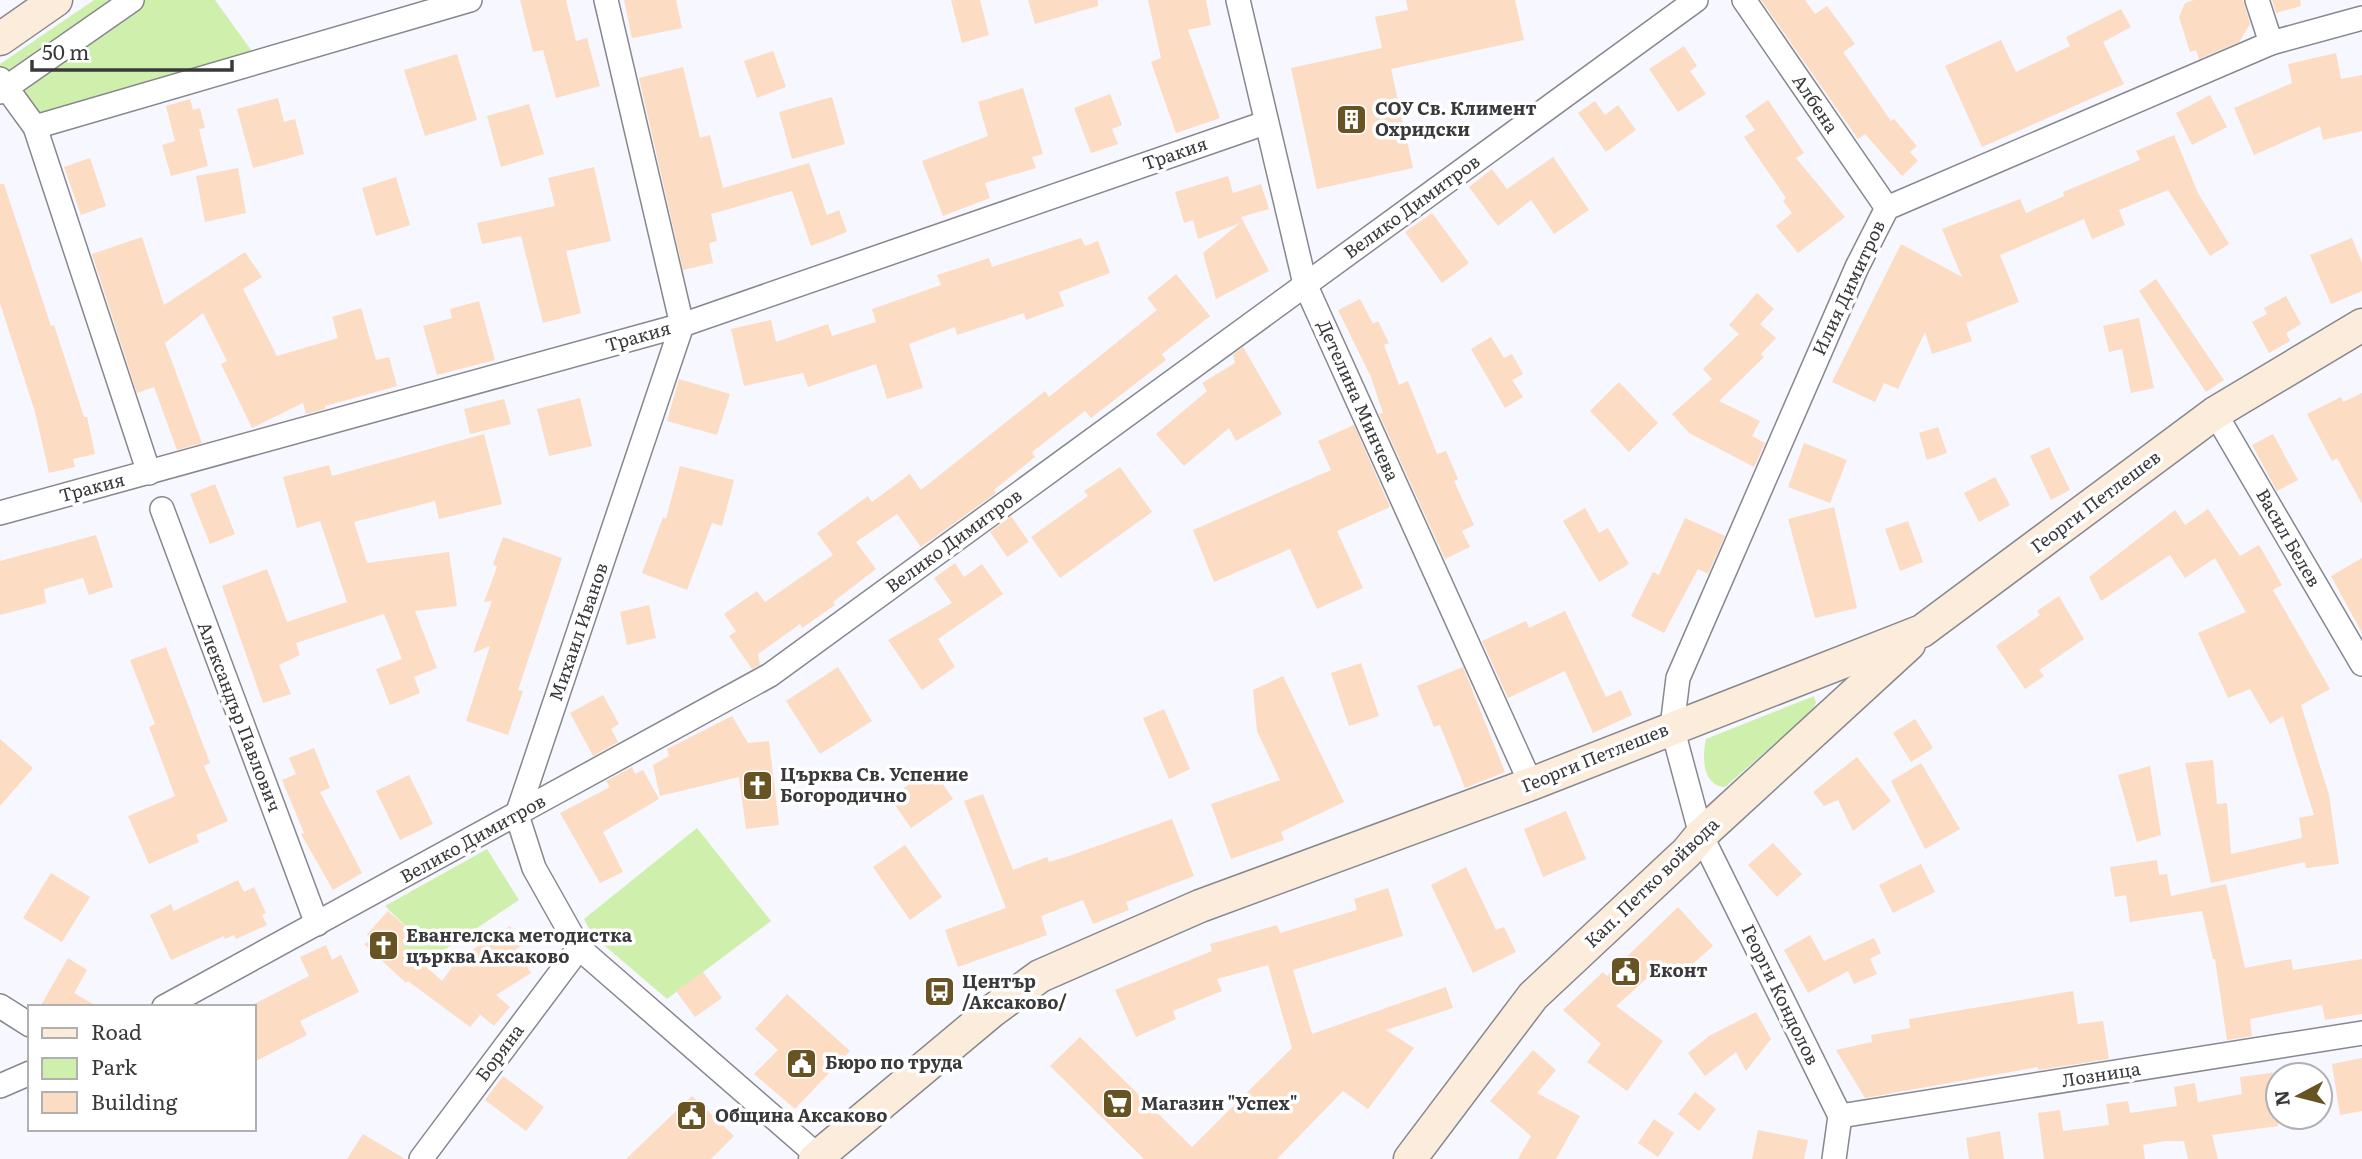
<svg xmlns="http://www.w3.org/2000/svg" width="2362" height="1159" font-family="Literata,serif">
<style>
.green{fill:#cff0ac}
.building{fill:#fddcc4}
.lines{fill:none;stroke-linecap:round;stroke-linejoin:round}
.street-casing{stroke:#87878e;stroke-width:26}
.secondary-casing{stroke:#87878e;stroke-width:35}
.street{stroke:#fff;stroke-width:23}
.secondary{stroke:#fcecdb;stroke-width:32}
.labels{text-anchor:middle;stroke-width:7;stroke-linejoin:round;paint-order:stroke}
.street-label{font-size:18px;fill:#39393c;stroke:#fff}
.poi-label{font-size:18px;font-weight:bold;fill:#39393c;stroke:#fff;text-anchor:start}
</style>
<rect width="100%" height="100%" fill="#f6f7ff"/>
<g class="green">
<path d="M94 0H215L259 61 35 127 0 92V64Z"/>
<path d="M1814 696 1816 703 1812 711 1725 787C1702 786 1702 756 1706 739Z"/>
<path d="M697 828 771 921 667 999 592 935 584 919Z"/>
<path d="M487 849 519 900 423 964 401 944 412 932 385 906Z"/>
</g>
<g class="building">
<path d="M520 0H566L576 41 587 38 600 86 556 98 543 50 533 52Z"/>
<path d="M624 0H676L682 28 632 38Z"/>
<path d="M951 0H980L989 35 962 43Z"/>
<path d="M1028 0H1098V6L1035 24Z"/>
<path d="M1148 0H1206L1211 25 1188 30 1220 118 1176 133 1151 62 1161 58Z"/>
<path d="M1406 0H1515L1524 40 1391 69 1413 168 1317 189 1291 68 1382 48 1375 17 1408 10Z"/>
<path d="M1761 0H1805L1815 14 1827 6 1855 44 1843 52 1891 121 1894 119 1917 146 1910 152 1918 161 1902 176 1865 134 1858 139Z"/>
<path d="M2194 0H2243L2250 24 2239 42 2199 59 2196 50 2190 52 2179 17 2185 3Z"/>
<path d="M2272 0H2300L2301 6 2276 13Z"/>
<path d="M2121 9 2131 27 2103 42 2124 84 1982 147 1945 66 2001 40 2016 72 2070 46 2066 37Z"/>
<path d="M1684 46 1697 66 1690 71 1706 94 1678 112 1649 69Z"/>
<path d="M773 51 786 87 757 98 744 61Z"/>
<path d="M2336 53 2341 79 2362 75V131L2323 140 2320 126 2254 155 2234 108 2292 83 2288 64Z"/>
<path d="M457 54 477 120 425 136 404 70Z"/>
<path d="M683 67 700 138 710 135 723 188 809 163 827 215 839 210 847 232 811 246 792 191 711 214 717 241 709 243 713 263 683 270 639 78Z"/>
<path d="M1023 88 1043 154 1032 157 1036 168 985 183 990 198 943 216 922 161 988 136 978 102Z"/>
<path d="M1110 94 1122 125 1112 129 1118 144 1091 153 1074 108Z"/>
<path d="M2210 95 2227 127 2192 145 2176 113Z"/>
<path d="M832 97 845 144 792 159 779 112Z"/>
<path d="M278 98 284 122 295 119 304 154 253 168 237 109Z"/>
<path d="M190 99 193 110 200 108 205 128 199 129 208 166 171 176 162 145 175 141 166 106Z"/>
<path d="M1768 100 1804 153 1796 158 1845 217 1798 253 1776 226 1792 213 1783 201 1786 198 1744 137 1755 130 1745 116Z"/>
<path d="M1595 101 1605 115 1618 105 1636 130 1606 152 1578 113Z"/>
<path d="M529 104 544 154 501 167 487 116Z"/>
<path d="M2174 135 2198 193 2229 244 2210 256 2168 190 2119 210 2125 225 2092 239 2084 219 2000 255 2019 302 1966 323 1972 341 1932 354 1925 332 1898 389 1884 383 1875 402 1832 382 1901 244 1962 277 1942 229 2020 199 2026 213 2064 196 2063 192 2140 160 2136 151Z"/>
<path d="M1553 157 1589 210 1554 234 1531 200 1498 226 1469 187 1492 169 1507 189Z"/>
<path d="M90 158 106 206 81 215 64 167Z"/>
<path d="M594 167 611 241 566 251 581 313 543 323 521 236 482 244 477 223 555 206 548 178Z"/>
<path d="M238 168 246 213 205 222 196 176Z"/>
<path d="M1228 176 1233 193 1261 184 1269 209 1241 217 1269 271 1216 299 1203 253 1240 223 1198 239 1193 220 1184 223 1175 192Z"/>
<path d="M396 177 410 225 376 236 362 188Z"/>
<path d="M0 184H4L51 326 54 325 84 417H87L95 454 73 459 75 467 49 473 35 412 0 303Z"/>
<path d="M1432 213 1469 263 1442 283 1405 232Z"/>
<path d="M142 237 164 305 245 252 262 277 243 289 277 356 338 338 332 317 361 308 376 360 389 357 397 386 325 406V409L306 414 303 403 252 428 221 364 227 361 203 313 165 343 202 443 177 450 154 387 137 393 92 254Z"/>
<path d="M1081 238 1085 246 1098 241 1110 273 1059 292 1064 306 1026 320 1024 313 957 335 955 327 909 344 923 388 887 399 876 364 808 387 803 373 744 386 731 329 771 320 776 342 828 324 832 336 876 322 872 309 941 285 937 275 989 258 992 267Z"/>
<path d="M2352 238 2362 263V291L2331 304 2310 255Z"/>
<path d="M1176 274 1210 316 1162 354 1166 360 1091 418 1085 411 1032 452 1035 457 994 490 996 493 921 547 897 514 856 542 876 569 833 602 835 605 802 628 800 624 758 654 760 665 752 669 729 636 736 631 724 614 757 591 765 602 833 555 817 533 868 496 872 502 910 474 921 490 1045 391 1049 397 1157 310 1147 298Z"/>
<path d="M2156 279 2224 380 2206 392 2139 291Z"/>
<path d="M1757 293 1774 309 1760 324 1776 338 1761 354 1764 357 1719 401 1760 421 1752 436 1765 443 1754 467 1689 433 1672 414 1712 379 1703 369 1739 334 1729 325Z"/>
<path d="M2286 296 2301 324 2286 333 2290 341 2269 353 2252 322 2267 314 2264 308Z"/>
<path d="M1360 299 1373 324 1378 321 1389 343 1384 345 1399 385 1408 381 1437 454 1446 451 1458 479 1454 481 1474 525 1462 531 1470 547 1445 559 1379 414 1383 413 1371 377 1338 310Z"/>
<path d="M479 301 495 360 437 375 423 326 452 318 450 309Z"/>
<path d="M2139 318 2154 388 2131 393 2122 349 2109 352 2103 326Z"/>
<path d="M1491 337 1504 358 1512 354 1523 374 1512 380 1523 397 1505 408 1471 349Z"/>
<path d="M1243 347 1282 414 1236 441 1229 428 1184 466 1156 434 1207 391 1202 383 1235 363 1233 355Z"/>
<path d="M679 379 730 394 717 435 667 421Z"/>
<path d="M1619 382 1658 423 1629 452 1590 411Z"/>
<path d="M2362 393V504L2337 458 2332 461 2307 414 2341 397 2343 402Z"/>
<path d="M580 398 592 446 549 456 537 409Z"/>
<path d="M504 399 511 424 470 434 464 409Z"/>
<path d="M1354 425 1390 507 1337 531 1363 588 1317 609 1290 549 1214 582 1193 530 1331 470 1318 441Z"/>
<path d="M1938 427 1947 453 1927 460 1919 433Z"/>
<path d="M484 434 502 504 439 519 435 501 354 522 367 563 449 552 457 606 415 611 437 668 414 677 420 693 390 705 376 669 402 659 384 614 296 643 300 655 279 665 291 694 263 703 222 586 267 569 287 622 347 602 320 521 297 528 283 477 329 465 332 476Z"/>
<path d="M2273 434 2298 480 2277 491 2252 445Z"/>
<path d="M1804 443 1847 460 1830 503 1788 487Z"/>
<path d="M2049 447 2070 490 2051 500 2030 456Z"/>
<path d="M680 466 734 480 722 526 712 523 687 590 642 573 663 517 666 519Z"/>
<path d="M1120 467 1152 512 1060 578 1031 537 1088 496 1084 491Z"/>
<path d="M1995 477 2010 505 1979 522 1964 493Z"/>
<path d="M215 484 235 534 210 544 190 494Z"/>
<path d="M1834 507 1857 608 1815 618 1788 519Z"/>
<path d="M1585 508 1599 533 1608 528 1629 564 1599 582 1563 521Z"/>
<path d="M2208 509 2240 556 2259 545 2282 585 2273 590 2330 689 2301 705 2329 795 2339 864 2306 868 2305 862 2211 883 2185 763 2213 760 2217 804 2227 803 2231 854 2302 838 2299 818 2314 815 2283 716 2270 724 2250 689 2228 698 2198 633 2246 612 2215 558 2185 578 2170 555 2101 601 2089 577 2175 510 2185 525Z"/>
<path d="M1011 516 1029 542 1007 557 990 532Z"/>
<path d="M1685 518 1725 536 1708 574 1698 569 1664 633 1631 616 1653 572 1659 575Z"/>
<path d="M1908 521 1923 562 1900 571 1885 529Z"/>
<path d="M96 535 113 587 89 595 83 578 44 589 46 603 0 615V561Z"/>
<path d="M503 537 562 558 518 690 523 691 508 735 466 721 490 646 473 653 492 601 484 602 497 567 493 564Z"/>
<path d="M2362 558V633L2331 576Z"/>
<path d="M955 563 964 577 982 564 1003 594 938 639 955 667 922 690 888 640 952 603 934 578Z"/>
<path d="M2059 596 2084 639 2039 670 2044 676 2025 689 1996 646 2040 615 2037 611Z"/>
<path d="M649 605 656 638 627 645 620 612Z"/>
<path d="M1565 611 1606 697 1621 690 1632 715 1593 733 1565 671 1508 698 1482 641 1526 621 1529 628Z"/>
<path d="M166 647 210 763 204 766 228 821 196 835 199 842 149 864 128 816 175 796 149 727 155 724 130 660Z"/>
<path d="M1361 663 1379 716 1349 726 1331 673Z"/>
<path d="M838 667 872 721 820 754 786 701Z"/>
<path d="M1463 667 1505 772 1465 788 1440 725 1434 727 1417 686Z"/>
<path d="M1283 676 1344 802 1281 832 1284 840 1231 859 1211 804 1280 780 1257 731 1253 690Z"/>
<path d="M603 695 619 724 611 729 618 742 593 756 570 713Z"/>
<path d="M1164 709 1190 769 1169 779 1143 718Z"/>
<path d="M732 716 748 743 769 741 779 825 746 829 739 777 660 796 653 765 669 756 667 749Z"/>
<path d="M1915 719 1933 748 1911 762 1893 733Z"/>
<path d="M0 739 33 768 0 806Z"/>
<path d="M314 748 330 788 320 792 362 873 333 890 301 834 304 833 282 780 296 774 289 758Z"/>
<path d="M1857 757 1891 801 1853 831 1838 800 1824 806 1813 792Z"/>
<path d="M1921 763 1960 829 1925 849 1891 781Z"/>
<path d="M2150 766 2161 835 2137 842 2118 775Z"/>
<path d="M632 767 635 774 643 770 659 799 603 832 623 872 600 883 560 813 610 787 606 781Z"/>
<path d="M932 768 953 799 911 828 890 798Z"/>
<path d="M409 775 433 824 400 840 376 791Z"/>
<path d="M983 794 1013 870 1047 857 1049 862 1069 856 1172 819 1194 876 1126 902 1129 910 1093 924 1083 900 1041 916 1047 935 958 967 945 930 1006 908 964 801Z"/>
<path d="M1566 811 1586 859 1543 877 1524 829Z"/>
<path d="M1773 843 1802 874 1777 897 1748 865Z"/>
<path d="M905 845 942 897 910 920 873 867Z"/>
<path d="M2157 860 2159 875 2167 874 2171 896 2226 884 2245 968 2291 959 2293 970 2362 959V1014L2325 1020 2322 1005 2250 1019 2252 1036 2227 1040 2215 959H2213L2202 911 2130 922 2126 895 2115 897 2110 867Z"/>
<path d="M1921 864 1935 892 1893 913 1879 885Z"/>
<path d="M1466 867 1496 930 1504 927 1516 952 1473 973 1431 885Z"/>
<path d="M51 873 90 897 62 942 23 918Z"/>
<path d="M238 880 244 892 254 887 266 913 262 915 267 925 236 939 234 935 225 939 224 936 171 960 150 915 171 904 174 911Z"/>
<path d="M1388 888 1403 936 1293 970 1312 1034 1446 987 1453 1008 1386 1030 1414 1048 1368 1109 1343 1091 1277 1159H1144L1050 1066 1080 1037 1192 1147 1292 1048 1268 965 1217 979 1222 991 1173 1011 1176 1019 1136 1037 1115 990 1212 951 1210 944 1277 925 1280 933 1357 910 1354 899Z"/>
<path d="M1678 907 1713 946 1679 976 1665 962 1616 1006 1663 1041 1627 1091 1587 1062 1601 1044 1563 1010 1603 972 1607 976Z"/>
<path d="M388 911 412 932 401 944 442 981 458 959 510 926 523 945 516 949 531 973 496 995 510 1007 494 1026 465 1002 480 1015 470 1027 408 981 406 983 364 944 370 941 367 934Z"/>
<path d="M1810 935 1824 961 1874 938 1881 953 1870 959 1877 974 1854 984 1848 971 1808 993 1784 950Z"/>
<path d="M326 945 332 960 341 955 359 992 300 1021 307 1035 254 1062V1004L309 976 300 957Z"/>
<path d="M68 958 87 970 74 993 98 1007H40Z"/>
<path d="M703 972 722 998 695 1017 676 991Z"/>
<path d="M2073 991 2078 1024 2103 1021 2109 1059 2038 1070V1067L1865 1098 1836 1050 1872 1042 1871 1035 1910 1028 1909 1019Z"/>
<path d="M787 994 850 1051 795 1109 754 1074 778 1050 755 1029Z"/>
<path d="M1756 1012 1771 1039 1746 1071 1736 1052 1705 1076 1688 1053 1709 1036Z"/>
<path d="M1533 1050 1556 1070 1537 1093 1580 1116 1556 1159H1518L1531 1136 1490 1101Z"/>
<path d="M2362 1058V1111L2340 1115 2332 1064Z"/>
<path d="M2278 1072V1126L2212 1135 2218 1159H2188L2184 1141H2165L2143 1145 2145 1159H2044L2038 1113 2060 1110 2063 1131 2109 1125 2106 1104 2128 1101 2130 1113 2177 1106 2174 1087 2195 1083 2198 1102 2242 1094 2240 1077Z"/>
<path d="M503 1076 544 1107 526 1131 485 1100Z"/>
<path d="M1695 1092 1716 1109 1699 1131 1678 1114Z"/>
<path d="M692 1096 734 1136 711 1159H626Z"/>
<path d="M1654 1119 1674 1133 1658 1157 1638 1143Z"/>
<path d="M1758 1130 1808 1140 1804 1159H1752Z"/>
<path d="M2000 1131 2004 1159H1969L1966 1138Z"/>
<path d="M363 1134 405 1159H347Z"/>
</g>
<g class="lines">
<defs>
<g id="street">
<path d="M606 0 682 325 517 815 534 868 579 948 818 1156"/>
<path d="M1238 0 1305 284 1531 784"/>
<path d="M1744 0 1887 208"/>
<path d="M2257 0 2271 43"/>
<path d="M0 79 35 127 149 473"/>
<path d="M0 92 132 0"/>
<path d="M35 127 470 0"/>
<path d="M2215 413 2362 664"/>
<path d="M162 509 317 924"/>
<path d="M0 513 682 325 1265 123"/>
<path d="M0 1006 30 1025"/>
<path d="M164 1007 770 675 1696 0"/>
<path d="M0 1086 30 1073"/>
<path d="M1840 1116 2362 1033"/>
<path d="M421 1159 579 948"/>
<path d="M1834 1159 1840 1116 1701 835 1672 727 1678 678 1857 267 1887 208 2271 43 2362 18"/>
</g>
<g id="secondary">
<path d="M0 39 56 0"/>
<path d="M815 1159 992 1011 1040 976 1200 906 1531 784 1922 631 2215 413 2362 325"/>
<path d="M1410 1159 1533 996 1687 852 1701 835 1909 644"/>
</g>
</defs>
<use href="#street" class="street-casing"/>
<use href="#secondary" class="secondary-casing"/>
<use href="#street" class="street"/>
<use href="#secondary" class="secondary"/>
</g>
<defs>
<symbol id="building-square" viewBox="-11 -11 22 22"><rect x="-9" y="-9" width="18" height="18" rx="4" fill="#685422" stroke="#fff"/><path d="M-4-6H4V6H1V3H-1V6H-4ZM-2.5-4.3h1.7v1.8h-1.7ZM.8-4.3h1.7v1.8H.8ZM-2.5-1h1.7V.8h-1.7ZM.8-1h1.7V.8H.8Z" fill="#fff"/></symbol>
<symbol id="church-square" viewBox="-11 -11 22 22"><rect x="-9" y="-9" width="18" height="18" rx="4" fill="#685422" stroke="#fff"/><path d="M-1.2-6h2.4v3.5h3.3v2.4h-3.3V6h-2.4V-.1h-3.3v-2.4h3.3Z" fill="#fff"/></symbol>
<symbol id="civic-square" viewBox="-11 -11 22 22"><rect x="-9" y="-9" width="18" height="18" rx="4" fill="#685422" stroke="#fff"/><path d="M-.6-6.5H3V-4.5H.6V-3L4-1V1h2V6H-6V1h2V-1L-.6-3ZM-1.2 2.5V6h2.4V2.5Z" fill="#fff"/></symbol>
<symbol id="bus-square" viewBox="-11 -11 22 22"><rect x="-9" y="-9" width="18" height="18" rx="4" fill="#685422" stroke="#fff"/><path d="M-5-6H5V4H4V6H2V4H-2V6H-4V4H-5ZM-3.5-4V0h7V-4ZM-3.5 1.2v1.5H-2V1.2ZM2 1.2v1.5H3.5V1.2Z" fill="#fff"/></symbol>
<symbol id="supermarket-square" viewBox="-11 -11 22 22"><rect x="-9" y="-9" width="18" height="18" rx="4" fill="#685422" stroke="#fff"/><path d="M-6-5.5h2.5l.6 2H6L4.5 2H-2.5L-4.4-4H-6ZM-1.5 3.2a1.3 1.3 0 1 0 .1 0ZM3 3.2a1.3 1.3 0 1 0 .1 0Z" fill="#fff"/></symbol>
</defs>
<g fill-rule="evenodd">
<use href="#building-square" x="1334" y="102" width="35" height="35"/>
<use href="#church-square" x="740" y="768" width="35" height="35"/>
<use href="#church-square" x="366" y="928" width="35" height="35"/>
<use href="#civic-square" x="1608" y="954" width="35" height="35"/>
<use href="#bus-square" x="922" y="974" width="35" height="35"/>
<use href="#civic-square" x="784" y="1046" width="35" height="35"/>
<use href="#supermarket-square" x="1100" y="1086" width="35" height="35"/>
<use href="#civic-square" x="674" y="1098" width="35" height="35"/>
</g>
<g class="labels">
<g class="street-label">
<text transform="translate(1815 104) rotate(56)" y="6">Албена</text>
<text transform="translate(1175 154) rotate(-19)" y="6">Тракия</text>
<text transform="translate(1412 207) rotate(-36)" y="6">Велико Димитров</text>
<text transform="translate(1849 288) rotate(-65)" y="6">Илия Димитров</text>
<text transform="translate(638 337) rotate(-16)" y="6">Тракия</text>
<text transform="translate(1358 401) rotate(66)" y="6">Детелина Минчева</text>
<text transform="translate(92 488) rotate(-15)" y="6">Тракия</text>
<text transform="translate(2096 502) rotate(-37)" y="6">Георги Петлешев</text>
<text transform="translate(2288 538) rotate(60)" y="6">Васил Белев</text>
<text transform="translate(954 541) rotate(-36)" y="6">Велико Димитров</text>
<text transform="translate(579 632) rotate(-71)" y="6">Михаил Иванов</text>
<text transform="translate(239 717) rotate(69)" y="6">Александър Павлович</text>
<text transform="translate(1595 758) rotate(-22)" y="6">Георги Петлешев</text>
<text transform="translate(473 839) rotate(-29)" y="6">Велико Димитров</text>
<text transform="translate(1652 883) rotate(-44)" y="6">Кап. Петко войвода</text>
<text transform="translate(1780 995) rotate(64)" y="6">Георги Кондолов</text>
<text transform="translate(500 1053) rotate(-53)" y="6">Боряна</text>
<text transform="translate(2101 1075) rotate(-9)" y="6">Лозница</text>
</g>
<g class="poi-label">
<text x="1375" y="115">СОУ Св. Климент<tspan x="1375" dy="21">Охридски</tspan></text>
<text x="780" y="781">Църква Св. Успение<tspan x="780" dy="21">Богородично</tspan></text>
<text x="406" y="942">Евангелска методистка<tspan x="406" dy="21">църква Аксаково</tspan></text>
<text x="1649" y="977">Еконт</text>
<text x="962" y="988">Център<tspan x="962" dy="21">/Аксаково/</tspan></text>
<text x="825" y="1069">Бюро по труда</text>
<text x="1141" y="1110">Магазин "Успех"</text>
<text x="715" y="1122">Община Аксаково</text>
</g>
</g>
<rect x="28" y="1005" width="228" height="126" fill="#ffffff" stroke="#b0b0b1" stroke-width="2"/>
<rect x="42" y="1028" width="35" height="10" fill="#fcecdb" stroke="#b0b0b1" stroke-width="2"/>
<text x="91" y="1040" font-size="21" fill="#39393c">Road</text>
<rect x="42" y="1058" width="35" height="21" fill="#cff0ac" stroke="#b0b0b1" stroke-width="2"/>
<text x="91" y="1075" font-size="21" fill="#39393c">Park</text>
<rect x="42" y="1092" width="35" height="21" fill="#fddcc4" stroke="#b0b0b1" stroke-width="2"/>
<text x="91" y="1110" font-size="21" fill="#39393c">Building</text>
<g transform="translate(2299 1096) rotate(263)"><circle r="33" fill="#ffffff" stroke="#b0b0b1" stroke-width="2"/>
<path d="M0-5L12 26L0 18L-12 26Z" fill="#685422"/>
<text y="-10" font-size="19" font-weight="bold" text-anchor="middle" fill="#39393c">N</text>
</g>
<path d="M32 60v10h200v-10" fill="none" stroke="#39393c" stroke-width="3.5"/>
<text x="42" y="60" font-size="21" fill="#39393c" stroke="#ffffff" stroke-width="5" paint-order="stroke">50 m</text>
</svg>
